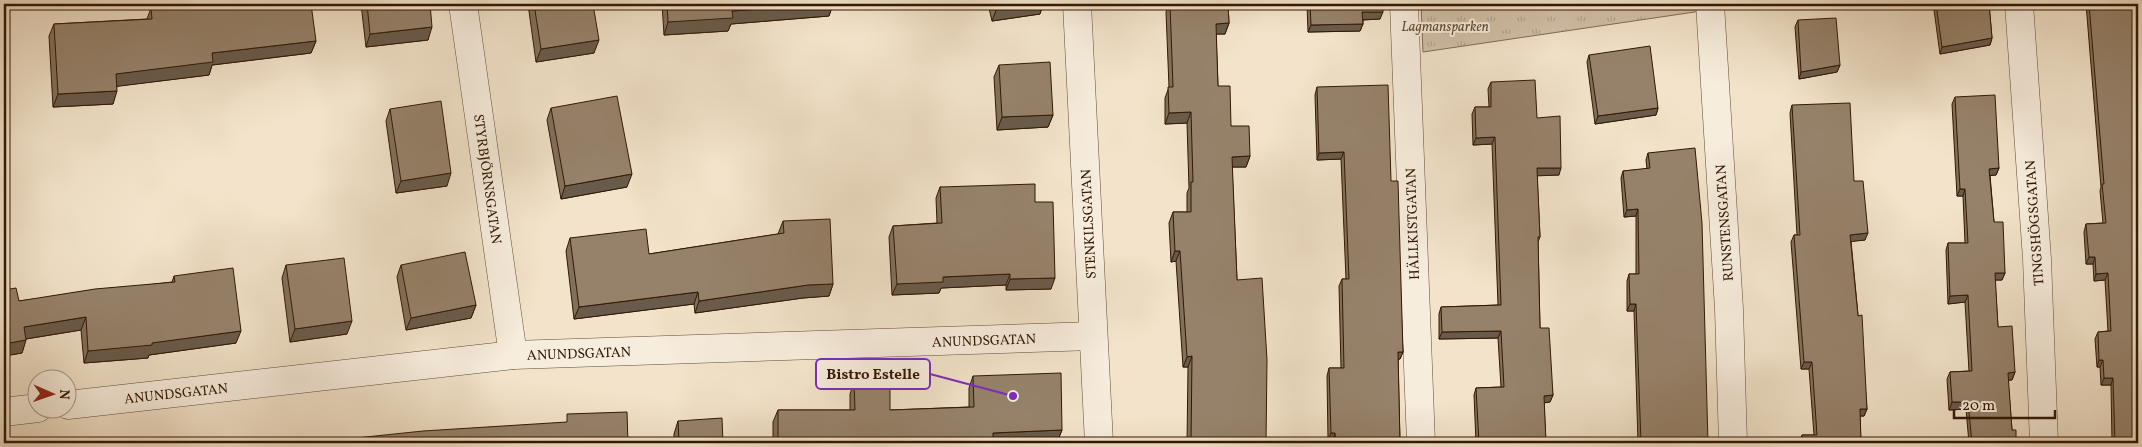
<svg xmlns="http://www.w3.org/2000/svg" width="2142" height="447" font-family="Vollkorn,serif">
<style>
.park{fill:url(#park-tufts);stroke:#826c56}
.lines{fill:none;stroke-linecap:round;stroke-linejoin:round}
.minor-casing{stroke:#624b36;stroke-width:29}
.minor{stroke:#f7eddd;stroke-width:28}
.wall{fill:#81705c;stroke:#321804}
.shaded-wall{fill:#695b4b;stroke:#321804}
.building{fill:#96826b;stroke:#321804}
.labels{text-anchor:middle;stroke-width:4;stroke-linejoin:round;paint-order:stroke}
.park-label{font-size:14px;font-style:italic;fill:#624a35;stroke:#f7eddd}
.street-label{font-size:14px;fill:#321804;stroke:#f7eddd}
.leader{fill:none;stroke:#7b2cbf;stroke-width:2}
.callout-dot{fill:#7b2cbf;stroke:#f7eddd;stroke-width:2}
.callout{fill:#f7eddd;stroke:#7b2cbf;stroke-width:2}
.callout-label{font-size:15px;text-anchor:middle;font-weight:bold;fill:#321804}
</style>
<defs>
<pattern id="park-tufts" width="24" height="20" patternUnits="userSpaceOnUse" patternTransform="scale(1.25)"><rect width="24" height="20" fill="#d1c0a8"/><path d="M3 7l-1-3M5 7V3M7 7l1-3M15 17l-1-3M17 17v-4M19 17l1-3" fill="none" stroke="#b4a48f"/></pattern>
</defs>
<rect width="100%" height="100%" fill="#f2e3ca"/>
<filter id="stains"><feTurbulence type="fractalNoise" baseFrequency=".004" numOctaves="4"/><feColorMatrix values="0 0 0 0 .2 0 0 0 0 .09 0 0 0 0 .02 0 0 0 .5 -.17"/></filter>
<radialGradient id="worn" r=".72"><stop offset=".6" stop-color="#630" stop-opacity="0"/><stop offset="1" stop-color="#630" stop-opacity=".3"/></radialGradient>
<path class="park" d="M1421 4H1749L1423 52Z"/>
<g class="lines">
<defs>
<g id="minor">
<path d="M463 4 513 355"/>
<path d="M1077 4 1099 443"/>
<path d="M1404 4 1421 443"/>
<path d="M1710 4 1729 309 1733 443"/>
<path d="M2019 4 2037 259 2044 443"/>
<path d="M68 405 513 355 1093 336"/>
<path d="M4 412 38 408"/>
</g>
</defs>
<use href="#minor" class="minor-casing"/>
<use href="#minor" class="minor"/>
</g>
<g class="wall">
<path d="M361 4H430L428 40 366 47Z"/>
<path d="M528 4H593L594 53 536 62Z"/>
<path d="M662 4H833L829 16 731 24 728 31 664 35Z"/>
<path d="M988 4H1043L1040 14 992 21Z"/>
<path d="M1169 4H1228L1229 23 1225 34H1216L1218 86 1231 126 1250 156 1246 167H1232L1237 280 1266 443H1187L1188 367H1183L1176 261 1171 262 1169 223 1173 212H1187V193L1189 188 1187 123 1165 124V98L1169 87 1166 12Z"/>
<path d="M1307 4H1383L1380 19 1363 20V24L1360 31 1308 32Z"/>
<path d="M1936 4H1989L1992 38 1990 45 1940 54 1934 10Z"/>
<path d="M2086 4H2138V443H2112L2111 385H2101L2100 367H2097L2095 339 2098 332 2108 331 2105 280 2094 281 2093 264H2086L2084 232 2086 224 2103 223 2100 191 2101 187Z"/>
<path d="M151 8 316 41 311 53 212 65 209 75 117 86 113 104 53 107 49 36 54 24 147 19Z"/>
<path d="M1798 20 1840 65 1837 72 1799 79 1795 27Z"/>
<path d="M1589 55 1658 108 1656 115 1595 124 1587 62Z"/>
<path d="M999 65 1053 115 1048 127 997 130 994 77Z"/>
<path d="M1491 82 1537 118 1559 175H1537L1540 237 1538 242 1540 328 1553 395 1550 402 1544 403 1546 443H1476L1474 395 1476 388 1501 387 1498 338 1439 339V314L1441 307 1498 305 1492 144 1473 145 1472 114 1475 107H1489L1488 89Z"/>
<path d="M1317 87 1391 181 1403 352 1400 359H1398L1400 443H1333V440H1328L1327 376 1329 368H1341L1339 286 1342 279H1346L1341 159 1317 160 1315 95Z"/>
<path d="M1955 97 1999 168 1996 175H1990L1994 222 2005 273 2002 280H1995L1998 327 2015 372 2012 380H2008L2012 430 2016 443H1969L1966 409 1949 410 1947 379 1950 372 1969 371 1965 302 1948 304 1946 250 1948 243H1965L1963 196H1957L1952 104Z"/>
<path d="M1792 105 1854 181 1865 240 1851 241 1867 409 1864 416H1860L1861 443H1799L1802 435H1814L1809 369H1801L1791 242 1794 235H1797L1790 113Z"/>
<path d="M551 108 627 187 561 199 547 120Z"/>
<path d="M390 109 447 186 396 193 386 121Z"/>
<path d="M1648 153 1708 443H1638L1634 311H1627V281L1629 274H1636V216L1624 217 1621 178 1623 171 1647 169 1646 160Z"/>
<path d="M940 187 1035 202 1051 289 1006 290V285L941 288 939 293 892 295 889 237 893 226 937 223 936 198Z"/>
<path d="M783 221 833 284 829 296 803 298 695 313 694 304 574 319 566 251 570 238 649 254 778 234Z"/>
<path d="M286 265 347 334 290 342 282 278Z"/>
<path d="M401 265 476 305 471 318 406 330 397 277Z"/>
<path d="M174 276 236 343 149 355 148 358 84 363 81 330 26 339 22 353 4 356V290L19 301 172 282Z"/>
<path d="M973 376 1062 430 1057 442 1037 443H773V422L778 410H850V394L854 382 890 410 969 407V388Z"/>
<path d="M678 421 723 443H674V434Z"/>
</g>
<g class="shaded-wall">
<path d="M833 4 829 16 731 24 728 31 664 35 668 22 732 11Z"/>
<path d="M1004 4H1043L1040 14 992 21 998 5Z"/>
<path d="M1362 12H1383L1380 19 1360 20Z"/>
<path d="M1229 23 1225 34H1212L1216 24Z"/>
<path d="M1363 24 1360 31 1308 32 1311 25Z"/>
<path d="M432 27 428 40 366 47 370 34Z"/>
<path d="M1992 38 1990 45 1940 54 1942 47Z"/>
<path d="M599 40 594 53 536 62 541 49Z"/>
<path d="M316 41 311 53 212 65 209 75 112 87 116 74 212 53Z"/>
<path d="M1840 65 1837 72 1799 79 1801 72Z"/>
<path d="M117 91 113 104 53 107 58 94Z"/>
<path d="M1658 108 1656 115 1595 124 1598 116Z"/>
<path d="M1191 112 1187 123 1165 124 1169 113Z"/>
<path d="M1053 115 1048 127 997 130 1002 117Z"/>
<path d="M1495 137 1492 144 1473 145 1476 138Z"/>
<path d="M1344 152 1341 159 1317 160 1319 153Z"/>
<path d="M1250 156 1246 167H1228L1232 157Z"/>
<path d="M1537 168H1561L1559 175 1534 176Z"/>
<path d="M1999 168 1996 175 1987 176 1989 169Z"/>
<path d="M451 173 447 186 396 193 401 181Z"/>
<path d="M632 174 627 187 561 199 565 186Z"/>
<path d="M1960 189H1965L1963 196H1957Z"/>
<path d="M1638 209 1636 216 1624 217 1627 210Z"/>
<path d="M1868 233 1865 240 1848 242 1850 235Z"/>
<path d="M1175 251H1180L1176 261 1171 262Z"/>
<path d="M2089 257H2095L2093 264H2086Z"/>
<path d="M1995 273H2005L2002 280H1992Z"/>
<path d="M2108 273 2105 280 2094 281 2096 274Z"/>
<path d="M1010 274 1006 285 941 288 939 293 892 295 897 284 943 277Z"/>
<path d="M1055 278 1051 289 1006 290 1010 279Z"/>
<path d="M833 284 829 296 803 298 695 313 699 301 808 285Z"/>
<path d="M698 292 694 304 574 319 579 307Z"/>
<path d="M1968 295 1965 302 1948 304 1950 296Z"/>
<path d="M1630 304H1636L1634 311H1627Z"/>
<path d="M476 305 471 318 406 330 411 318Z"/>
<path d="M86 317 81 330 19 340 24 327Z"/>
<path d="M352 321 347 334 290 342 295 329Z"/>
<path d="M241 331 236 343 149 355 148 358 84 363 88 351Z"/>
<path d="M1501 331 1498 338 1439 339 1442 332Z"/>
<path d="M26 340 22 353 4 356V344Z"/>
<path d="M1398 352H1403L1400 359H1395Z"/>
<path d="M1192 356 1188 367H1183L1187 357Z"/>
<path d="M2099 360H2103L2100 367H2097Z"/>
<path d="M1804 362H1812L1809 369H1801Z"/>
<path d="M2015 372 2012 380H2005L2008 373Z"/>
<path d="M2104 378H2113L2111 385H2101Z"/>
<path d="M1553 395 1550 402 1541 403 1544 396Z"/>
<path d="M1952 402H1968L1966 409 1949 410Z"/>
<path d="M1860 409H1867L1864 416H1857Z"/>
<path d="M1062 430 1057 442 989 443 993 433Z"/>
<path d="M1331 433H1335L1333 440H1328Z"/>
<path d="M887 439 885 443H834L835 441Z"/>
</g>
<g class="building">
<path d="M182 4H311L316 41 212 53 213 62 116 74 117 91 58 94 54 24 152 19 151 8Z"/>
<path d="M367 4H430L432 27 370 34Z"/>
<path d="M534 4H593L599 40 541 49Z"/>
<path d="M667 4H831L732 11 733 18 668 22Z"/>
<path d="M1170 4H1228L1229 23 1216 24 1218 86H1230L1231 126H1249L1250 156 1232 157 1237 280 1262 278 1267 360 1266 443H1191L1192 356 1187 357 1180 251H1175L1173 212H1191V182H1193L1191 112 1169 113 1168 87H1173Z"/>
<path d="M1310 4H1383V12H1362L1363 24 1311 25Z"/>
<path d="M1936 4H1989L1992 38 1942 47Z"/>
<path d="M2089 4H2138V443H2115L2113 378H2104L2103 360H2099L2098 332 2111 331 2108 273 2096 274 2095 257H2089L2086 224 2106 223 2102 184H2104Z"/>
<path d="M1836 18 1840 65 1801 72 1798 20Z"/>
<path d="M1650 46 1658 108 1598 116 1589 55Z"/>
<path d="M1050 62 1053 115 1002 117 999 65Z"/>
<path d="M1535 80 1537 118 1560 116 1561 168H1537L1540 237H1538L1540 328H1549L1553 395 1544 396 1546 443H1479L1476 388 1504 387 1501 331 1442 332 1441 307 1501 305 1495 137 1476 138 1475 107H1491V82Z"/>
<path d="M1388 85 1391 181H1398L1403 352H1398L1400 443H1336L1335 433H1331L1329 368H1344L1342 279H1349L1344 152 1319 153 1317 87Z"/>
<path d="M1995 95 1999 168 1989 169 1994 222H2003L2005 273H1995L1998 327 2012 326 2015 372 2008 373 2012 430H2016V443H1972L1968 402H1952L1950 372 1972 371 1968 295 1950 296 1948 243H1968L1965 189H1960L1955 97Z"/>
<path d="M617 96 632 174 565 186 551 108Z"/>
<path d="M441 101 451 173 401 181 390 109Z"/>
<path d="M1850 103 1854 181H1863L1868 233 1850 235 1858 316 1862 315 1867 409H1860L1861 443H1802V435H1817L1812 362H1804L1794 235H1800L1792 105Z"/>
<path d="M1695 148 1702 223 1708 443H1641L1636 304H1630L1629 274H1639L1638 209 1627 210 1623 171 1650 168 1648 153Z"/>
<path d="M1035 184V202H1053L1055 278 1010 279V274L943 277V282L897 284 893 226 942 223 940 187Z"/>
<path d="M830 219 833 284 808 285 699 301 698 292 579 307 570 238 646 229 649 254 784 233 783 221Z"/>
<path d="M465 252 476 305 411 318 401 265Z"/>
<path d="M344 258 352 321 295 329 286 265Z"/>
<path d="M233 268 241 331 152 343V345L88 351 86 317 24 327 26 340 4 344V290L16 288 19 301 95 289 175 282 174 276Z"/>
<path d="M1061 373 1062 430 993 433V443H887V439L835 441V443H778V410H855L854 382 890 381V410L974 407 973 376Z"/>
<path d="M627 412 628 443H310L356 439V438L423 431 567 422V414Z"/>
<path d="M722 418 723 443H679L678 421Z"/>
</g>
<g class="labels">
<g class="park-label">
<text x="1445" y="31">Lagmansparken</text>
</g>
<g class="street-label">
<text transform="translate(488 179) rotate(82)" y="5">STYRBJÖRNSGATAN</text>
<text transform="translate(1724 223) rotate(-94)" y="5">RUNSTENSGATAN</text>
<text transform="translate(2034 223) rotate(-94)" y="5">TINGSHÖGSGATAN</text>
<text transform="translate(1088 224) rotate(-93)" y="5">STENKILSGATAN</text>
<text transform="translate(1412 224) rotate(-92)" y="5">HÄLLKISTGATAN</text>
<text transform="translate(984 340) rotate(-2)" y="5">ANUNDSGATAN</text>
<text transform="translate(579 353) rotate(-2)" y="5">ANUNDSGATAN</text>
<text transform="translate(176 393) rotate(-6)" y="5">ANUNDSGATAN</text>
</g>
</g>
<path class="leader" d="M1013 396L930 374"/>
<circle class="callout-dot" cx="1013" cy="396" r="5"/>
<rect class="callout" x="816" y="359" width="114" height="30" rx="5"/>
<g class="callout-label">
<text x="873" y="379">Bistro Estelle</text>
</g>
<rect width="2142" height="447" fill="none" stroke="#f2e3ca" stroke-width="20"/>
<rect x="5" y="5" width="2132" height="437" fill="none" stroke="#321804" stroke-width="2.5"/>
<rect x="10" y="10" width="2122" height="427" fill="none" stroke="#321804"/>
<g transform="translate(52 394) rotate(92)"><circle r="24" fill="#f7eddd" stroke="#a89886"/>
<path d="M0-4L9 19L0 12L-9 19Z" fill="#8f2418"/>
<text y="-8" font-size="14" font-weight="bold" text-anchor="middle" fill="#321804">N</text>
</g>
<path d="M1954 410v8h101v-8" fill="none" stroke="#321804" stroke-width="2.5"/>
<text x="1962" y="410" font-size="15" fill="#321804" stroke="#f7eddd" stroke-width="4" paint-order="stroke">20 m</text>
<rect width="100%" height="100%" filter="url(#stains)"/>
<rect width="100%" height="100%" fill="url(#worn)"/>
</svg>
